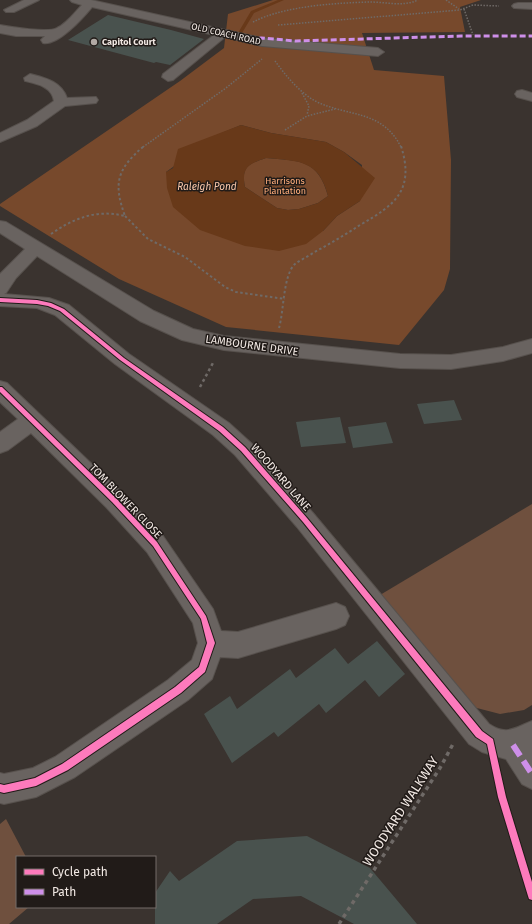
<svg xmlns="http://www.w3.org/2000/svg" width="532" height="924" font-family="'Fira Sans',sans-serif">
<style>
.green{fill:#6f503e}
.forest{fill:#77492c;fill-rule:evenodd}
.water{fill:#683919;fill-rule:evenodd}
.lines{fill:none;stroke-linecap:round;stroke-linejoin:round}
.stream{fill:#683919;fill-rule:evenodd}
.building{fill:#49524e}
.minor-casing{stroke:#57514d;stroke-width:2}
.path-far3{stroke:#6f6a67;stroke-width:1.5;stroke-dasharray:1.5 1.5;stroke-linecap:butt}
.path-far2{stroke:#6f6a67;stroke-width:2;stroke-dasharray:2.5 2.5;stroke-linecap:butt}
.path-far1{stroke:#6f6a67;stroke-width:2.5;stroke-dasharray:3 3;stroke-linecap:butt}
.path{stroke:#6f6a67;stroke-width:3.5;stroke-dasharray:4 4;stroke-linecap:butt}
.minor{fill:#696360;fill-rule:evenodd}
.quiet-far1{stroke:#ce8fe9;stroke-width:3;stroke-dasharray:6 3;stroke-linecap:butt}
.quiet{stroke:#ce8fe9;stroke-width:6;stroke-dasharray:13 6;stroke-linecap:butt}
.cycleway-casing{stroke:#211b18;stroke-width:2}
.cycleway{fill:#fd7abc;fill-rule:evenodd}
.poi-dot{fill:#b1a9a4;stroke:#211b18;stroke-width:1.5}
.labels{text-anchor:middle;stroke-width:3;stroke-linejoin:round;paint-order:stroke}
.far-street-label{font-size:9px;fill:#f1e8e3;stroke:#211b18}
.far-poi-label{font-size:9px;font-weight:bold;fill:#f1e8e3;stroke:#211b18;text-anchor:start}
.far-park-label{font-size:9px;fill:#ffae7c;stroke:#211b18}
.far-water-label{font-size:10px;font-style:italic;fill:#fbc9ac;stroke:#211b18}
.street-label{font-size:11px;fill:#f1e8e3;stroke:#211b18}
.near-street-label{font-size:13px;fill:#f1e8e3;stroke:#211b18}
</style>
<rect width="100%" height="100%" fill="#3a332f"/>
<g class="green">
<path d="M532 504V705L524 710 500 714 473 707 380 595Z"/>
<path d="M6 819 26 857H17V907H29L9 924H0V824Z"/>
</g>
<g class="forest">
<path d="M273 0H481L460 7 465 32 362 33 374 70 444 76 451 160 450 269 444 290 399 345 226 327 119 279 0 206V204L180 81 224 48 228 14ZM241 125 271 133 326 142 344 152 362 165 360 201 337 216 323 231 166 172 217 135Z"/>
<path d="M266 158C300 161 318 159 328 196L318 203 299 209 288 210 277 208 245 187C241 167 248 164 266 158Z"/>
</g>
<path class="water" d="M241 125 271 133 326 142 344 152 375 178 360 201 337 216 323 231 306 244 279 251 245 246 200 230 173 207 167 188 166 172 173 168 178 149ZM266 158C299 161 319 160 328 196L318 203 299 209 288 210 277 208 245 187C241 167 249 164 266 158Z"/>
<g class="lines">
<path class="stream" d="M278 0H284L254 13 242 33H238L251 11Z"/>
</g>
<g class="building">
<path d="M108 15 171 30 204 39 170 65 156 62 154 63 68 40Z"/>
<path d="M454 400 462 420 424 424 417 404Z"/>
<path d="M340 417 346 443 301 447 296 422Z"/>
<path d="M386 422 393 443 353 448 348 427Z"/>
<path d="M377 641 405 674 379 697 365 680 326 713 319 704 278 737 274 732 232 763 204 714 230 696 237 709 290 669 296 678 335 648 348 664Z"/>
<path d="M307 836 370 868 417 924H354L301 896 253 899 217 924H155V893L170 871 179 881 237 841Z"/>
</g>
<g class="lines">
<defs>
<g id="minor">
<path d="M24 0H39L14 12H6L4 10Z"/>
<path d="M70 0H91L262 38 378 48 384 52 378 56 262 46 225 37 173 80 168 81 162 77 163 74 214 35 92 7C83 18 58 46 43 43L41 40 45 36H16L0 33V25C11 27 48 33 57 28 67 23 74 13 82 5L72 2Z"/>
<path d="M518 3H532V9L514 8 512 6 514 4Z"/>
<path d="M30 74C45 78 61 81 67 98L96 97 98 100 96 103 65 106 37 126 0 142V133L27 120 54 101C52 87 38 84 25 81L24 78Z"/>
<path d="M522 90 532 93V101L517 97 515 94 517 91Z"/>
<path d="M0 221 6 222 154 311 193 329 224 336 400 354 451 355 503 347 532 339V353L503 361 451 369 400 368 224 350 182 340 140 321 37 256 16 278 6 293 4 294 49 298 69 305 129 354 229 423 251 443 313 513 489 724C507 736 514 728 532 721V789L522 784 506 759 482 752 469 744 297 527 235 455 213 435 115 364 55 315 37 308 0 306V274L25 249 0 233Z"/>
<path d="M0 381 7 383 122 493 163 536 213 609 221 631 238 632 336 603 345 607 349 616 345 625 336 629 238 658 220 657 212 679 188 700 75 777 36 797 4 804 0 803V773L4 774 33 768 55 757 168 680 192 660 198 643 193 623 147 552 106 507 31 433 8 450 0 453V432L18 419 0 402Z"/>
</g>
</defs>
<use href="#minor" class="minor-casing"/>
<g class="path-far3">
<path d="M446 0 459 9"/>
<path d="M464 9 473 35"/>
<path d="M253 22C284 6 335 3 370 2 386 2 403 7 418 0"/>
<path d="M278 25 460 10 473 5 499 6"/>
<path d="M275 61C286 76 300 93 317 102 350 117 382 110 401 147"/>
<path d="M302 93 309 106 307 115"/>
<path d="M285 130 307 116 335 109"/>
<path d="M143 147 226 88 262 59"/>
</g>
<g class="path-far2">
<path d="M125 216 148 239 185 257 225 287 236 292 285 299"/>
<path d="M51 234C74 218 97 209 125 216 113 183 117 169 144 146"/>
<path d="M279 328C284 311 283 275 295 264 300 260 307 257 313 253 329 244 345 235 360 225 395 205 415 190 401 146"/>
</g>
<path class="path-far1" d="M200 387 214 361"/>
<path class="path" d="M339 924 440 768 453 744"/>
<use href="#minor" class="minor"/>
<path class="quiet-far1" d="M250 40 261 38 296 41 461 36H532"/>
<path class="quiet" d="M513 745 532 774"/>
<defs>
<g id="cycleway">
<path d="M0 298 37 300 51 303 64 309 124 358 223 427 245 447 307 518 482 731 493 739 506 797 532 882V900L529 899 528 896 498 797 487 744 476 737 303 522 241 451 219 431 120 360 60 311 48 306 37 304 0 302Z"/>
<path d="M0 387H2L116 498 157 542 206 616 215 643 205 672 181 693 68 770 36 786 4 793 0 792V784L4 785 35 778 62 764 175 687 199 667 207 643 201 619 153 546 112 502 0 392Z"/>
</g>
</defs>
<use href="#cycleway" class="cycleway-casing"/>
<use href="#cycleway" class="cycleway"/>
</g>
<circle class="poi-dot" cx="94" cy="42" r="4"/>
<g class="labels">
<g class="far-street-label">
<text transform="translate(226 34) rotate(13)" y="3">OLD COACH ROAD</text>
</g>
<g class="far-poi-label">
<text x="102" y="45">Capitol Court</text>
</g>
<g class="far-park-label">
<text x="285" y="184">Harrisons<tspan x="285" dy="10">Plantation</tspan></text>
</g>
<g class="far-water-label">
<text x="207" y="190">Raleigh Pond</text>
</g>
<g class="street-label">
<text transform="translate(252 345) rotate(8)" y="4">LAMBOURNE DRIVE</text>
<text transform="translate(281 477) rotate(49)" y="4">WOODYARD LANE</text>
<text transform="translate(126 501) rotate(46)" y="4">TOM BLOWER CLOSE</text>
</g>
<g class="near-street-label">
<text transform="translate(400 811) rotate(-57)" y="5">WOODYARD WALKWAY</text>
</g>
</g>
<rect x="16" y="856" width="140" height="52" fill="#211b18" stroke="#746d69"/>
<rect x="24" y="869" width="20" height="6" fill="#fd7abc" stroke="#746d69"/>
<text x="52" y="876" font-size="12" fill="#f1e8e3">Cycle path</text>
<rect x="24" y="889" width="20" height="6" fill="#ce8fe9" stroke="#746d69"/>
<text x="52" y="896" font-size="12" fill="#f1e8e3">Path</text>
</svg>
